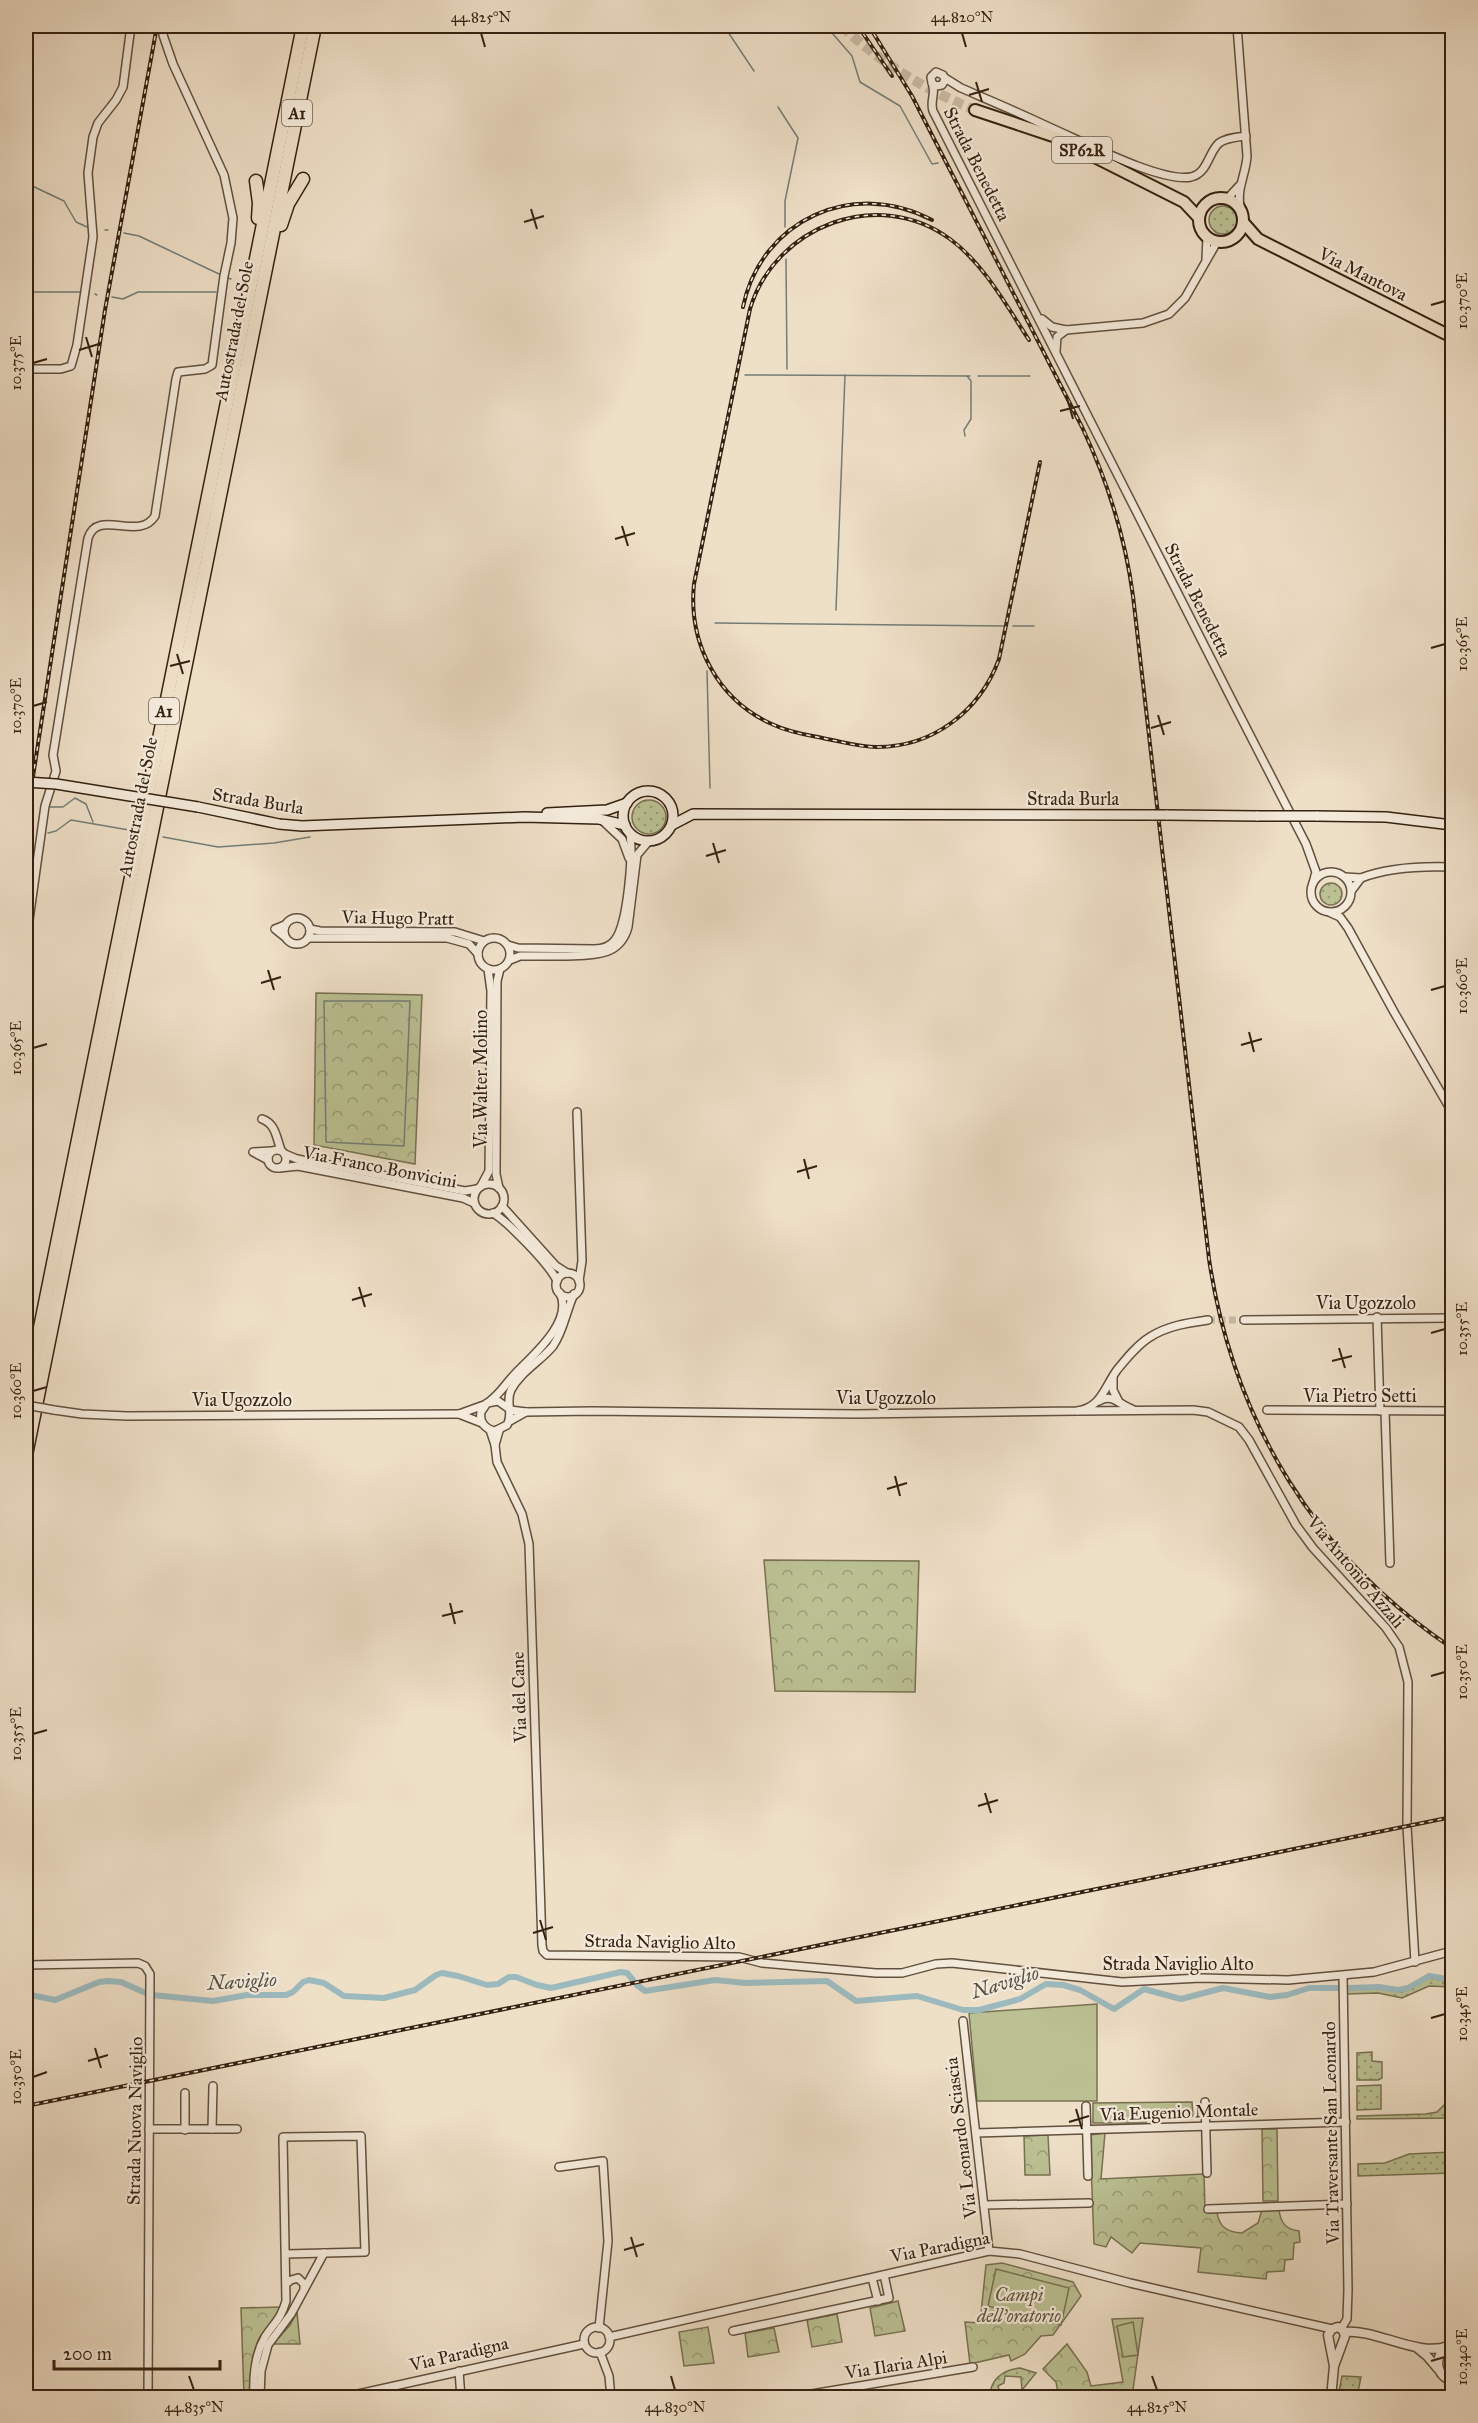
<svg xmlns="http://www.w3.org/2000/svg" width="1478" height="2423" font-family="'IM FELL Great Primer',serif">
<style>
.grass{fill:url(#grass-dots);stroke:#787152;stroke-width:1.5}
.forest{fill:url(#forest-crowns);stroke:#787152;stroke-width:1.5}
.pitch{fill:#bbc193;stroke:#787152;stroke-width:1.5}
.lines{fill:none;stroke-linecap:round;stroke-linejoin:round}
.stream{stroke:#727d78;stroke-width:1.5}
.canal{stroke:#9cbabe;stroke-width:6}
.minor-tunnel{stroke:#c9b9a2;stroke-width:7;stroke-dasharray:7 3.5;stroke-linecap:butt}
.primary-tunnel{stroke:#c9b9a2;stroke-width:10;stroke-dasharray:10 5;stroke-linecap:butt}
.minor-casing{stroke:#62503e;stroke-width:10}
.tertiary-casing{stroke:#62503e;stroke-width:11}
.secondary-casing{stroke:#342110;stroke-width:12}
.primary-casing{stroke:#342110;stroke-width:14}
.motorway-casing{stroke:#342110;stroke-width:15}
.minor{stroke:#f4eadb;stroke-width:7}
.tertiary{stroke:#f4eadb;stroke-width:8}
.secondary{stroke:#f4eadb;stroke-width:9}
.primary{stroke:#eedfc7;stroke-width:10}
.motorway{stroke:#eedfc7;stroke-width:12}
.rail-casing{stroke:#342110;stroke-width:4}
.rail{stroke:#f4eadb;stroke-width:1.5;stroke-dasharray:4.5;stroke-linecap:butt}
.minor-bridge-casing{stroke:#62503e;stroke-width:10;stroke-linecap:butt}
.secondary-bridge-casing{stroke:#342110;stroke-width:12;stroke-linecap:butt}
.minor-bridge{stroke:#f4eadb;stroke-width:7}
.secondary-bridge{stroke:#f4eadb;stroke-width:9}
.ticks{fill:none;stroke:#342110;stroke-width:2}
.labels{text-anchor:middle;stroke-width:4.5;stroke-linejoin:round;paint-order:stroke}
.shield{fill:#f4eadb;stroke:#6e5d4d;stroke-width:1.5}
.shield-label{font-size:16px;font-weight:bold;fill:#342110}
.street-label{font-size:18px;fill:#342110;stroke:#f4eadb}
.park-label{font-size:18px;font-style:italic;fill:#5c5137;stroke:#f4eadb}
.water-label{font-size:20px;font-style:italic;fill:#534f44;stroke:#f4eadb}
.neatline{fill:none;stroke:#342110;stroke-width:2}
.ticks-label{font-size:15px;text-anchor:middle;fill:#342110}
</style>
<defs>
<pattern id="grass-dots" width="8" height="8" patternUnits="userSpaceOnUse" patternTransform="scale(1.5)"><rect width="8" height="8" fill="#bbc193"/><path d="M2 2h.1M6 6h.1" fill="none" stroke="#999c77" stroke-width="1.8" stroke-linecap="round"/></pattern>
<pattern id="forest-crowns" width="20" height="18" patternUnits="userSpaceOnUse" patternTransform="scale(1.5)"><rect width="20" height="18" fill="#bbc193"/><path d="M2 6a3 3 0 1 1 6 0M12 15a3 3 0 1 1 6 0" fill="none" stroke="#999c77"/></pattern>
</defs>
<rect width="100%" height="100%" fill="#eedfc7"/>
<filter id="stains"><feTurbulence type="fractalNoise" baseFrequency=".00333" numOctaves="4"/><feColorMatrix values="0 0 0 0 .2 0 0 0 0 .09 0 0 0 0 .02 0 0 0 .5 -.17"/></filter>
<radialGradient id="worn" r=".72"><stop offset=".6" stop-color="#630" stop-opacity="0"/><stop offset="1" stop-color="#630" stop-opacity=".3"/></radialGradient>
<g class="grass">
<circle cx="1223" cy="220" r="14"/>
<circle cx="649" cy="817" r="17"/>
<circle cx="1331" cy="894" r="11"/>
<path d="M1428 1978 1452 1982V1987L1429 1986 1402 1998 1378 1993 1347 1994V1989H1384L1402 1992Z"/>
<path d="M1372 2052V2061L1382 2062V2078L1378 2080H1357V2053Z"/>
<path d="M1452 2084V2118L1357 2119V2116L1426 2114 1437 2112 1445 2104V2085Z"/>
<path d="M1381 2085V2109L1357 2110V2086Z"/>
<path d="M1452 2152V2173L1358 2176V2164L1385 2163 1409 2154Z"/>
<path d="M1020 2368 1036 2373 1022 2390 1021 2377 1005 2376 1004 2383 998 2386 1001 2397H989C991 2380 1002 2370 1020 2368Z"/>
<path d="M1342 2376 1361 2377 1357 2397H1338Z"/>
</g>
<g class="forest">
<path d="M316 993 422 995 415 1164 314 1145Z"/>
<path d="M764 1560 919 1561 915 1692 775 1691Z"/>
<path d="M1192 2102 1193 2116H1146V2123H1093V2103Z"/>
<path d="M1262 2129H1277L1278 2201H1263Z"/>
<path d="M1105 2133 1101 2179 1204 2174 1205 2212H1217C1219 2227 1227 2232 1242 2233L1258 2223 1262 2210H1279C1281 2223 1285 2229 1299 2231L1300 2242 1294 2243 1293 2259 1285 2260 1284 2271 1267 2272 1266 2279 1198 2272 1201 2248 1140 2243 1132 2253 1111 2237 1106 2247 1094 2244 1090 2135Z"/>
<path d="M1048 2135 1050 2175H1025L1024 2136Z"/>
<path d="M1002 2263 1073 2282 1081 2296 1053 2335 1041 2336 1025 2354 1011 2361 1009 2355 970 2364 965 2322 980 2323 986 2265Z"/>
<path d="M898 2301 905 2331 875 2336 870 2308Z"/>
<path d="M281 2307C277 2320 265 2327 259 2339 251 2356 250 2379 250 2397H244L241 2308Z"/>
<path d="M297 2312 300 2344H273L290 2325Z"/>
<path d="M837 2314 842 2342 812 2347 807 2320Z"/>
<path d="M1143 2318 1132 2397H1059L1056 2382 1043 2369 1067 2344 1087 2372 1091 2386 1123 2382 1112 2319Z"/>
<path d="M708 2327 714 2363 684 2366 679 2332Z"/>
<path d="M774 2328 779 2352 748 2357 745 2333Z"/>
</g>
<g class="pitch">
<path d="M1097 2004V2101H977L969 2013Z"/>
<path d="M996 2269 1069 2288 1061 2325 988 2306Z"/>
<path d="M1133 2322 1138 2355 1123 2357 1117 2326Z"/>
</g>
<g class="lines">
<g class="stream">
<path d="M724 26 754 71"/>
<path d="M826 26 852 56 860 82 900 106 932 164 938 163"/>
<path d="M778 107 798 138 785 201V227"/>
<path d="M26 183 64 201 76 222 87 227"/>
<path d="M105 230H108"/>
<path d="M124 233 139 236 219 274"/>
<path d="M786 259 787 369"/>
<path d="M228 278 231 279"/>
<path d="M26 292H80"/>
<path d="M95 294 97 295"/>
<path d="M112 297 123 299 138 292H216"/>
<path d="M745 375 970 376"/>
<path d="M978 376H1030"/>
<path d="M965 436 964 430 971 419V381L967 376"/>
<path d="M836 610 845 375"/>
<path d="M715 623 1005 626"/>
<path d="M1013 626H1034"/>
<path d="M707 671 710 788"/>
<path d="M50 807H63L75 798 86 804 93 822"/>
<path d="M48 833 56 831 71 820 129 830"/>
<path d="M163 837 218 847 274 843 310 837"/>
<path d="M324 1001H410L404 1146 326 1142Z"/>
</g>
<g class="canal">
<path d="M637 1985 645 1991 715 1980 746 1983 827 1981 856 2001 917 1996 963 2010H979L1020 1999 1046 1984 1063 1985 1080 1990 1114 2009 1144 1989 1181 1999 1223 1988 1270 1997 1287 1995 1309 1988H1341"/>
<path d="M1347 1988 1379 1987 1398 1990 1408 1988 1429 1976 1452 1980"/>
<path d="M26 1994 55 2000 99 1982 108 1981 121 1982 148 1994"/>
<path d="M152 1995 213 2001 247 1995H286L293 1992 303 1982 309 1980 324 1983 344 1996 384 1998 415 1990 436 1975 442 1973 458 1976 487 1985 498 1984 509 1977H516L537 1985 551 1988 621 1972 627 1973 633 1980"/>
</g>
<path class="minor-tunnel" d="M1208 1320H1244"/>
<path class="primary-tunnel" d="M842 26C880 63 926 90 975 110"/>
<defs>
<g id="minor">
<path d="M1237 26 1247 156C1246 175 1235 191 1241 210"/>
<path d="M945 78 961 88C991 101 1020 113 1049 127 1080 140 1160 183 1191 177 1208 173 1208 153 1219 143 1226 138 1237 137 1246 136"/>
<path d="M932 83 936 86 942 85 945 80 943 75 936 72 931 77C931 81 933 84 933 87 935 95 930 102 933 111L1234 704 1306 844 1316 872 1313 883"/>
<path d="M1227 199 1239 186"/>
<path d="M1206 259 1207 237"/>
<path d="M1042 319 1052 327 1066 330"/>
<path d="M1056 351 1057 337 1066 330 1143 323 1169 314 1185 298 1217 242"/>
<path d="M26 369H61L71 366 77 345 93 237 88 173 93 137 98 123 116 100 123 87 131 26"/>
<path d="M604 822 622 839 629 858"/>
<circle cx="1331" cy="892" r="20"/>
<path d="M1345 877 1361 878 1352 890"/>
<path d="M1361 878C1389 867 1423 866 1452 867"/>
<path d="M1331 913 1340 917 1348 928 1394 1012 1452 1112"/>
<circle cx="297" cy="931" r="13"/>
<path d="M310 929 320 931 455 932 484 941"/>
<path d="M285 937 275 929 285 925"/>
<circle cx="494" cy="954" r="16"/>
<path d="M308 938H447L469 944 478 954"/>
<path d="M26 941 45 806 56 771 53 755 88 538C98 508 139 542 155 516L176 379 178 372 205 369 212 365 224 276 231 243 233 218 224 175 173 64 163 35 165 26"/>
<path d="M508 945 518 948 594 949C602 949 610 947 615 940 628 923 633 855 630 834"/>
<path d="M510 960 520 956C536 956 552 956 567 956 593 955 620 957 628 927L637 855 648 842"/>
<path d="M577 1112 582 1261 579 1281"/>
<path d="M262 1119C276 1124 276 1137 281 1150"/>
<circle cx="277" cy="1159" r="9"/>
<path d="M285 1154 297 1159 465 1191 477 1189"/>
<path d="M268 1160 253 1152 271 1151"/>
<path d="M279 1168 298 1166 463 1198 474 1203"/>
<circle cx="489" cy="1199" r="15"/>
<path d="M481 1186 489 1171 491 991 488 969"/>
<path d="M499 1188 496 1174 497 981 500 969"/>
<path d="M502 1206 556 1266 567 1273"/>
<path d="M493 1213C508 1222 550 1265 557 1281"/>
<circle cx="568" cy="1285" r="12"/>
<path d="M1377 1317 1380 1411"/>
<path d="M1244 1320 1452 1318"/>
<path d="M1113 1378V1390L1119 1402"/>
<path d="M490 1401C501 1393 506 1383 515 1374 532 1356 574 1322 560 1293"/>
<path d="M1099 1401C1112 1393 1120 1405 1132 1409"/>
<path d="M508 1408 498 1401 487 1403 481 1412C479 1422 485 1429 495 1431L507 1425C514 1414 505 1402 511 1390 520 1372 541 1361 553 1346 564 1330 566 1311 574 1294"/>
<path d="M54 1410 82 1414 127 1416 459 1414"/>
<path d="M510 1410 526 1412 510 1421"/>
<path d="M1267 1410 1452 1411"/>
<path d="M1078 1411 1193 1410 1208 1412 1239 1427 1249 1440 1296 1525 1313 1548 1386 1628 1399 1647 1408 1682 1407 1826 1415 1962"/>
<path d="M1385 1411 1390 1563"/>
<path d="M526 1412 592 1411 856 1414 1077 1411C1101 1408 1104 1388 1117 1370 1126 1359 1137 1345 1150 1337 1167 1326 1187 1323 1208 1320"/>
<path d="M482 1423 459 1414 484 1405"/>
<path d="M490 1430 495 1445 499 1431"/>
<path d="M495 1445 497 1462 522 1514 529 1544 542 1945 543 1951 547 1955 739 1957 762 1963 876 1973H902L936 1964 952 1963 1122 1982 1201 1978 1288 1980 1374 1972 1452 1951"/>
<path d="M26 1965 138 1963 145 1966 150 1974 148 2398"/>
<path d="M963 2021 989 2251"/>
<path d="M185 2093V2130"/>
<path d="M1205 2102 1207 2173"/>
<path d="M1086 2106 1088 2176"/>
<path d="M149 2129H237"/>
<path d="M212 2129 213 2086"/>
<path d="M976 2133 1346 2122"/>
<path d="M559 2167 603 2161 608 2241 599 2328"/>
<path d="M984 2205 1089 2203"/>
<path d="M1208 2209 1347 2204"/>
<path d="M872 2278 878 2301"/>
<path d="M287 2283 291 2280 298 2278 304 2284V2289"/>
<circle cx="597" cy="2340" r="13"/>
<path d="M1341 2329 1347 2319 1348 2290 1343 1976"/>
<path d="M733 2331 889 2298 884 2275"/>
<path d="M609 2337 989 2251 1020 2254 1130 2283 1332 2329"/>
<path d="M600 2352 609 2376 611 2398"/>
<path d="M459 2371 461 2398"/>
<path d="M254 2398C253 2378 255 2354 265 2337 274 2323 281 2319 286 2301L283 2137 361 2136 365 2252 286 2254"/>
<path d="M260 2398 261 2371 268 2345 291 2314 324 2253"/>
<path d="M340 2398 584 2344"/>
<path d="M788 2398 973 2367"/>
</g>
<g id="tertiary">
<path d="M1344 2332C1375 2328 1419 2358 1448 2346"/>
<path d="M1416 2347 1427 2356 1438 2369"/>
<path d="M1447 2347C1433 2358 1436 2375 1452 2381"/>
<path d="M1331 2398 1334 2366 1345 2336 1343 2330 1338 2327 1332 2329 1328 2335 1334 2366"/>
</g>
<g id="secondary">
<circle cx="648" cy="816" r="25"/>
<path d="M198 807 279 824 302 826 524 817 599 819 625 825"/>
<path d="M547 813 607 810 627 803"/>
<path d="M1166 815 1258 816"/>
<path d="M1316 816 1386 817 1452 825"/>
<path d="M672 825 693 814 1153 815"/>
</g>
<g id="primary">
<path d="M975 110 1053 136 1184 202 1199 218"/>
<circle cx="1221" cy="220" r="22"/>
<path d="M1243 222 1258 239 1452 337"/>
</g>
<g id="motorway">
<path d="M256 181 259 203 258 218"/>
<path d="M281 225 288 204 303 179"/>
<path d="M26 1397 303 26"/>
<path d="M26 1455 315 26"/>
</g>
</defs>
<use href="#minor" class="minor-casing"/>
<use href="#tertiary" class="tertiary-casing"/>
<use href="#secondary" class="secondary-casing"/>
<use href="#primary" class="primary-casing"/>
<use href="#motorway" class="motorway-casing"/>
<use href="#minor" class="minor"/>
<use href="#tertiary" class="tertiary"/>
<use href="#secondary" class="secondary"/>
<use href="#primary" class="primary"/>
<use href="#motorway" class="motorway"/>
<defs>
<g id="rail">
<path d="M858 26 892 76"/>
<path d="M869 26 912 96 1082 427C1108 482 1125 536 1133 596L1209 1259C1233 1421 1316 1557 1452 1648"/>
<path d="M743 307C761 220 853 178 932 220"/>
<path d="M1029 340C1006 305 984 264 950 239 878 186 775 226 750 309L694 584C688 644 718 701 774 725 791 733 809 735 827 739 843 742 860 747 877 747 933 747 980 711 999 659L1040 462"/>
<path d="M26 822 105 310 157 26"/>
<path d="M26 2106 1452 1817"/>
</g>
</defs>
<use href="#rail" class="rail-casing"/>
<use href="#rail" class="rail"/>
<defs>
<path id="minor-bridge" d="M26 1405 54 1410"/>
<g id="secondary-bridge">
<path d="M26 782 56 784 198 807"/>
<path d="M1153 815H1166"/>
<path d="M1258 816H1316"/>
</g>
</defs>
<use href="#minor-bridge" class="minor-bridge-casing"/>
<use href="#secondary-bridge" class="secondary-bridge-casing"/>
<use href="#minor-bridge" class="minor-bridge"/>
<use href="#secondary-bridge" class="secondary-bridge"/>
</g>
<path class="ticks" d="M481 33 485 47M962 33 966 47M976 82 982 102M969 95 989 89M531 209 537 229M524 222 544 216M1431 305 1445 301M86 337 92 357M79 350 99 344M33 363 47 359M1067 398 1073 419M1060 411 1080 406M622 526 628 546M615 539 635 533M1431 648 1445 644M177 654 183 674M170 666 190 661M33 706 47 702M1158 715 1164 735M1151 728 1171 722M713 843 719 863M706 856 726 850M268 970 274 990M261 983 281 977M1431 990 1445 986M1249 1032 1254 1052M1241 1045 1262 1039M33 1048 47 1044M804 1159 809 1179M797 1172 817 1166M359 1287 365 1307M352 1300 372 1294M1431 1333 1445 1329M1339 1348 1345 1368M1332 1361 1352 1356M33 1391 47 1387M895 1476 900 1496M887 1489 907 1483M450 1603 455 1624M442 1616 463 1611M1431 1676 1445 1672M33 1734 47 1730M985 1793 991 1813M978 1806 998 1800M540 1920 546 1940M533 1933 553 1927M1431 2018 1445 2014M95 2048 101 2068M88 2061 108 2055M33 2077 47 2072M1076 2109 1082 2129M1069 2122 1089 2116M631 2237 637 2257M624 2250 644 2244M1431 2361 1445 2357M189 2376 194 2390M671 2376 675 2390M1152 2376 1157 2390"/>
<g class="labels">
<g class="shield">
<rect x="282" y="100" width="30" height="26" rx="4.5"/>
<rect x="1052" y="137" width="60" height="26" rx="4.5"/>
<rect x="149" y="698" width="30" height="26" rx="4.5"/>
</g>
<g class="shield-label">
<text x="297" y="119">A1</text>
<text x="1082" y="156">SP62R</text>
<text x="164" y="717">A1</text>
</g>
<g class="street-label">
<text transform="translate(977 164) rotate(63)" y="6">Strada Benedetta</text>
<text transform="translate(1363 274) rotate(27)" y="6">Via Mantova</text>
<text transform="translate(234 331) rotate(-79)" y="6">Autostrada del Sole</text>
<text transform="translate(1198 600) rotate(63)" y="6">Strada Benedetta</text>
<text x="1073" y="805">Strada Burla</text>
<text transform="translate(258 801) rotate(9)" y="6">Strada Burla</text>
<text transform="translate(138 807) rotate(-79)" y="6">Autostrada del Sole</text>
<text transform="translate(398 918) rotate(1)" y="6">Via Hugo Pratt</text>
<text transform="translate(481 1079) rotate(-90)" y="6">Via Walter Molino</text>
<text transform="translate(380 1167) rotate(11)" y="6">Via Franco Bonvicini</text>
<text x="1366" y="1309">Via Ugozzolo</text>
<text x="1360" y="1402">Via Pietro Setti</text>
<text x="886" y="1404">Via Ugozzolo</text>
<text x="242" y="1406">Via Ugozzolo</text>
<text transform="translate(1356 1572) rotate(50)" y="6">Via Antonio Azzali</text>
<text transform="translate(519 1697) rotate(-92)" y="6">Via del Cane</text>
<text transform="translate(660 1942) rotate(1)" y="6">Strada Naviglio Alto</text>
<text x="1178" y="1970">Strada Naviglio Alto</text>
<text transform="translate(1179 2112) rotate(-2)" y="6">Via Eugenio Montale</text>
<text transform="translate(135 2121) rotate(-89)" y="6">Strada Nuova Naviglio</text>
<text transform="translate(1331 2133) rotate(-91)" y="6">Via Traversante San Leonardo</text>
<text transform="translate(961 2138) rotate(-97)" y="6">Via Leonardo Sciascia</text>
<text transform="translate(940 2247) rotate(-11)" y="6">Via Paradigna</text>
<text transform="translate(459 2354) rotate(-13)" y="6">Via Paradigna</text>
<text transform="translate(896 2365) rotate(-9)" y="6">Via Ilaria Alpi</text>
</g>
<g class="park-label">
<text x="1019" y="2301">Campi<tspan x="1019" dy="21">dell'oratorio</tspan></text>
</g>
<g class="water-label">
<text transform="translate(242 1981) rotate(-3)" y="7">Naviglio</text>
<text transform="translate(1005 1982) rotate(-17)" y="7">Naviglio</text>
</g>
</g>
<rect width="1478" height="2423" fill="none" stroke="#eedfc7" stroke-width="66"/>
<path d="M54 2360v9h166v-9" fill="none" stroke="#342110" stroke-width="3"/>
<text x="63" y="2360" font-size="18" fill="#342110" stroke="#f4eadb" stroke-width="4.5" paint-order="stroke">200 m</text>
<rect x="33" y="33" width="1412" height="2357" class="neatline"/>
<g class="ticks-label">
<text x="481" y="22">44.825°N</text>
<text x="962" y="22">44.820°N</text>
<text transform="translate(1462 301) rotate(-90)" y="5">10.370°E</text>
<text transform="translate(16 363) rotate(-90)" y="5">10.375°E</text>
<text transform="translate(1462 644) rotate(-90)" y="5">10.365°E</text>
<text transform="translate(16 706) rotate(-90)" y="5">10.370°E</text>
<text transform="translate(1462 986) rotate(-90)" y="5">10.360°E</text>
<text transform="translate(16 1048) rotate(-90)" y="5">10.365°E</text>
<text transform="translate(1462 1329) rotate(-90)" y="5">10.355°E</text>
<text transform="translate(16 1391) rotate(-90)" y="5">10.360°E</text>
<text transform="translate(1462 1672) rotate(-90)" y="5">10.350°E</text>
<text transform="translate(16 1734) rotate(-90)" y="5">10.355°E</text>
<text transform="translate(1462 2014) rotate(-90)" y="5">10.345°E</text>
<text transform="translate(16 2077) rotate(-90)" y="5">10.350°E</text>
<text transform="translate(1462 2357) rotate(-90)" y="5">10.340°E</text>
<text x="194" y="2412">44.835°N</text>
<text x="675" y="2412">44.830°N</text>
<text x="1157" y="2412">44.825°N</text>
</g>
<rect width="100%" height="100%" filter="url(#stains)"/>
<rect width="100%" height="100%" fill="url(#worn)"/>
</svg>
